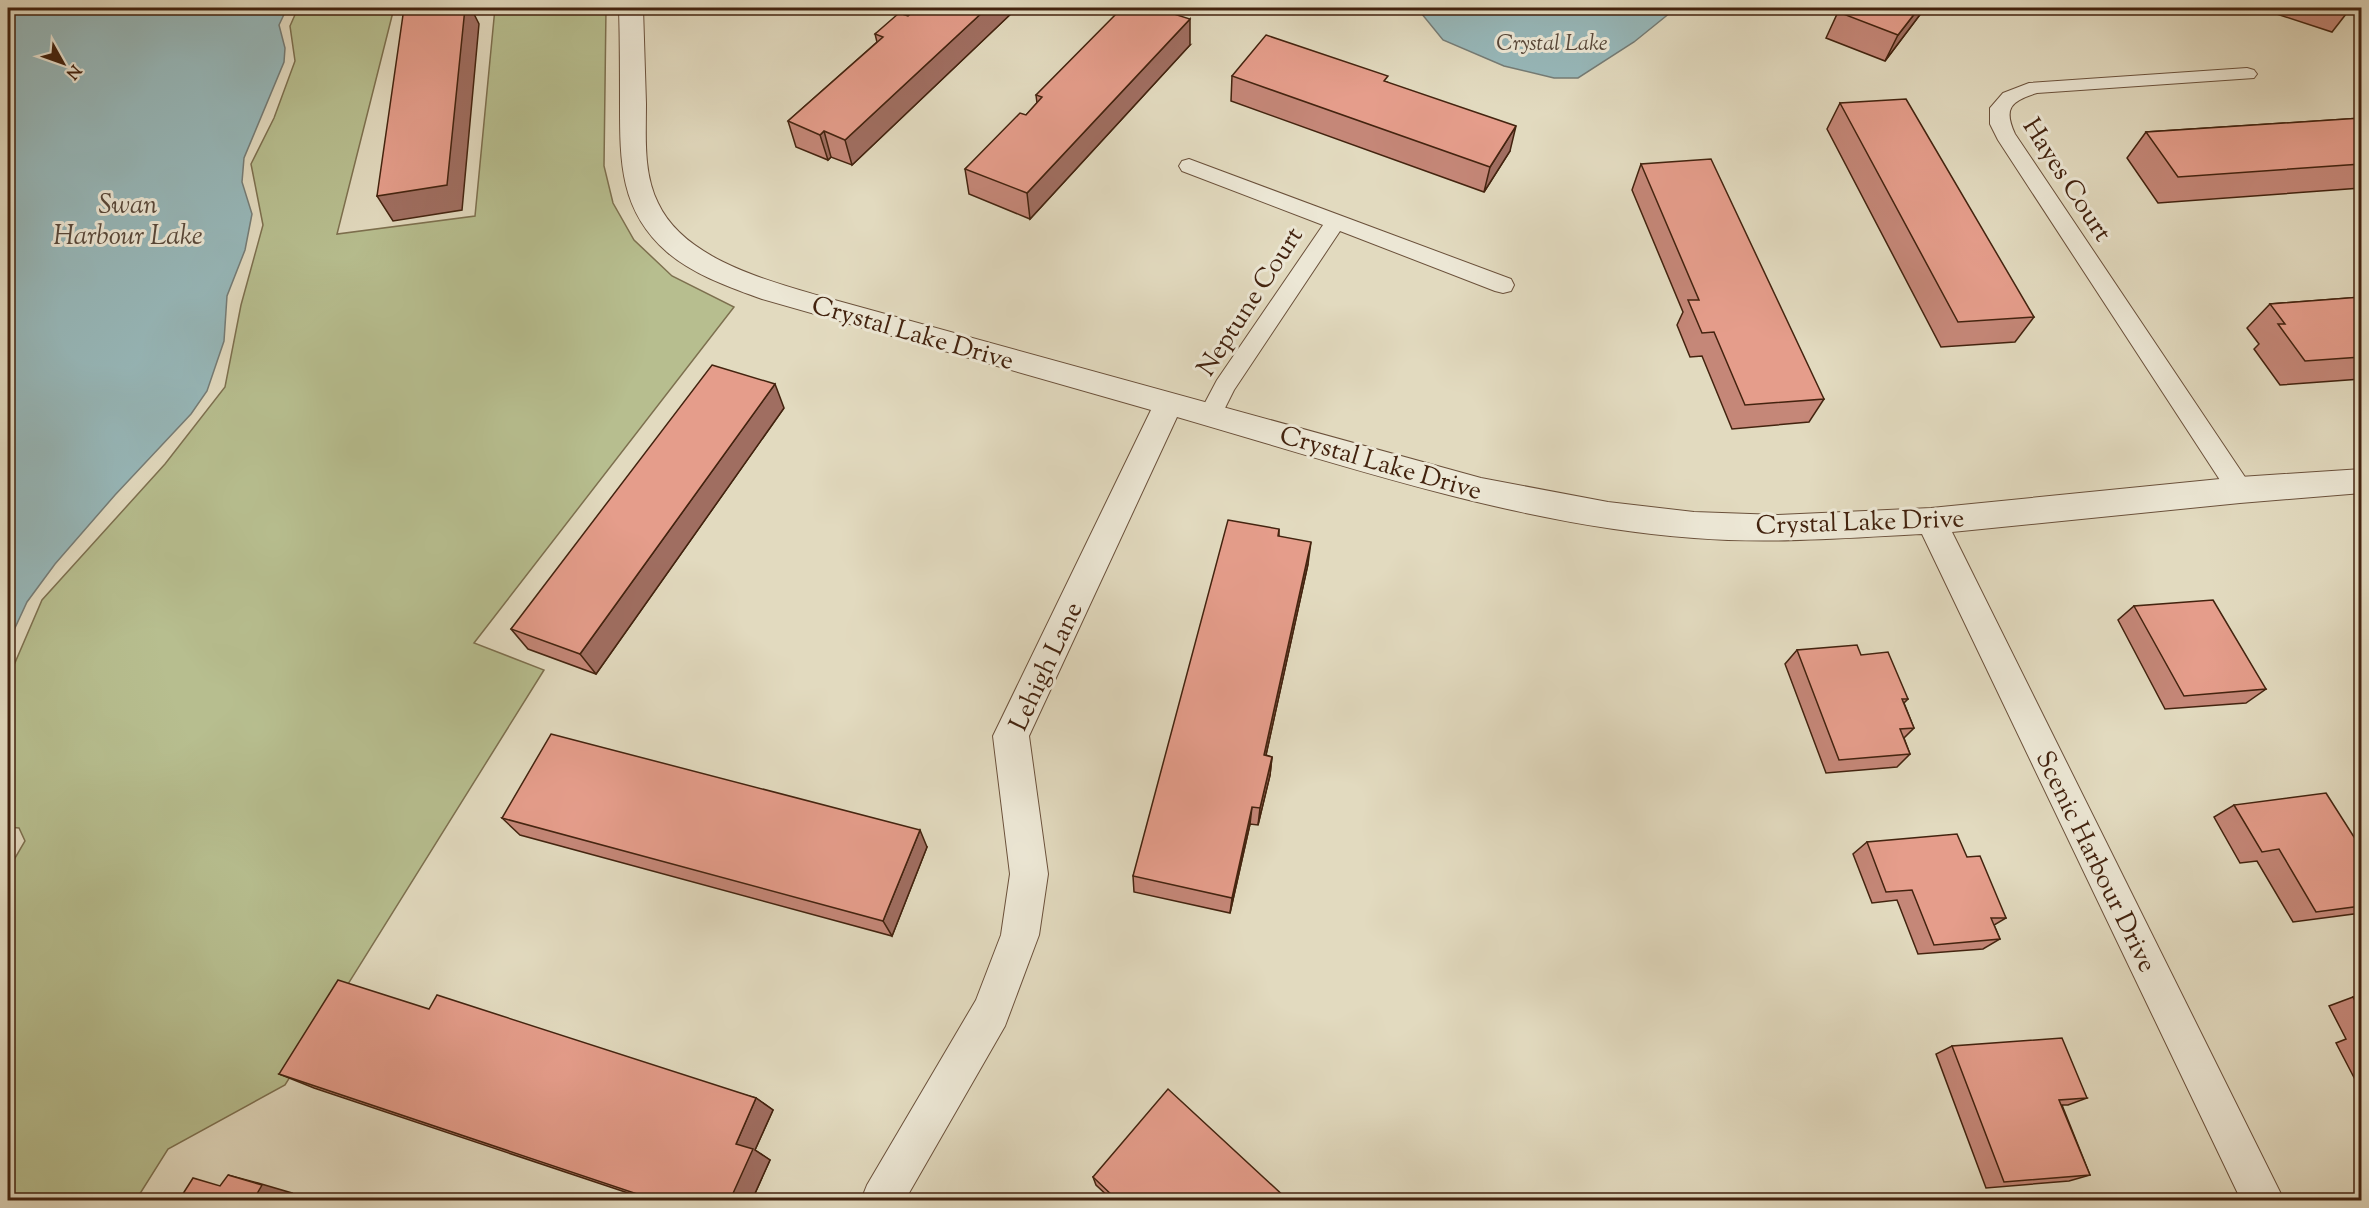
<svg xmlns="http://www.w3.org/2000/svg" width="2369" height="1208" font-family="'Sorts Mill Goudy',serif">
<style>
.green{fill:#b7be8f;stroke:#7d704f;stroke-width:1.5}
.water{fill:#97b8ba;stroke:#757c76;stroke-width:1.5}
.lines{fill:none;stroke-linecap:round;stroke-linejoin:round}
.service-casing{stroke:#6b513b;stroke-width:2}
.minor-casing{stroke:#6b513b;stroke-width:2}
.service{fill:#ece7d5;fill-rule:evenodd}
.minor{fill:#ece7d5;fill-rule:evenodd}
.wall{fill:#c58778;stroke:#43230f;stroke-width:1.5}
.shaded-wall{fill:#a06e61;stroke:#43230f;stroke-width:1.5}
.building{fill:#e59d8b;stroke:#43230f;stroke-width:1.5}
.labels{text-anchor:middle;stroke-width:6;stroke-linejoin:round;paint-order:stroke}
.far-water-label{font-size:22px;font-style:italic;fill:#58483a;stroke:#ece7d5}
.street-label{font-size:26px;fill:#43230f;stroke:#ece7d5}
.water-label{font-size:27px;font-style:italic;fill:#58483a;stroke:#ece7d5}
</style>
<rect width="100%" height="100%" fill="#e2dabf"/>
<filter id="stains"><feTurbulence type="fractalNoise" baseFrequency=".00333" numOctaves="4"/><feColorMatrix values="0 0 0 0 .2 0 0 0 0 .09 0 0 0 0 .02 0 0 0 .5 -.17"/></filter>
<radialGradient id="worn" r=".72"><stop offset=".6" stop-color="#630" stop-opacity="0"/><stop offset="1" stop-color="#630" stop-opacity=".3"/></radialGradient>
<path class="green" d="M298 8H394L337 234 475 216 495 8H606L604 166 613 203 634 240 672 276 734 307 474 643 544 670 285 1085 168 1149 136 1200H8V870L25 841 19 828 8 827V679L42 600 165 464 225 387 241 305 263 225 251 164 274 118 295 61 290 26Z"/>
<g class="water">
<path d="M8 8H287L279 25 285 48 284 62 244 158 242 182 252 214 245 250 227 296 224 341 207 391 191 414 115 495 55 564 27 602 8 643Z"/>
<path d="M1417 8H1676L1634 42 1578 78H1554L1504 66 1443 40Z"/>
</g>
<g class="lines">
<defs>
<g id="service">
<path d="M2247 68 2254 70 2257 74 2254 78 2037 93C2011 101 2003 108 2015 134L2249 483 2252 490 2249 497 2240 500 2231 497 1998 140 1990 124V108L2003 93 2029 83Z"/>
<path d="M1189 159 1511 279 1514 285 1511 291 1503 293 1495 291 1340 231 1234 390 1219 420 1211 423 1203 420 1199 414 1217 380 1323 225 1182 171 1179 166 1182 161Z"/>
</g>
<path id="minor" d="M619 8H643C644 40 645 72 646 104 646 137 643 173 658 203 684 259 766 280 820 296L1481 478 1608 502 1694 512 1778 515 1931 508 2240 477 2362 469V493L2240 503 1952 532 2284 1200H2241L1922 534C1846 538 1770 544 1694 538 1518 525 1347 466 1177 417L1029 736 1048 874 1039 935 1005 1026 905 1200H861L867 1185 976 1000 1001 935 1010 874 993 736 1151 410 762 299C729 287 694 275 667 252 620 211 620 162 620 105 620 73 620 40 619 8Z"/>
</defs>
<use href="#service" class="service-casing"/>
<use href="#minor" class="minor-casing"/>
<use href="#service" class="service"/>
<use href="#minor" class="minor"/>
</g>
<g class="wall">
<path d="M1841 8H1925L1885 61 1826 38 1838 12Z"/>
<path d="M2258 8H2349L2346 14 2332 32Z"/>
<path d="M1016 9 852 165 831 157 828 160 796 147 788 121 877 42 875 34 908 16Z"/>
<path d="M1190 45 1030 219 969 194 965 169 1026 115 1037 103 1036 95Z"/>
<path d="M1232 76 1387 82 1510 151 1484 192 1231 101Z"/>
<path d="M1840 103 2034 317 2015 342 1941 347 1827 129Z"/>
<path d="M2361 118V188L2158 203 2127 158 2146 132Z"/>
<path d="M1641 164 1824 399 1809 422 1732 429 1702 356 1690 357 1677 325 1683 312 1632 190Z"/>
<path d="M2361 297V379L2280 385 2254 349 2259 344 2247 328 2270 304Z"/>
<path d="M784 408 596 674 528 649 511 629Z"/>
<path d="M1279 529V536L1308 564 1266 755 1272 757 1270 775 1258 825 1250 824 1230 913 1134 892 1133 876Z"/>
<path d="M2134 606 2266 689 2246 703 2165 709 2118 620Z"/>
<path d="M1797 650 1861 655 1908 699 1904 703 1914 728 1904 738 1910 754 1897 767 1826 773 1785 664Z"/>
<path d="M2234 805 2361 848V913L2293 922 2257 861 2240 863 2214 817Z"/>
<path d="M502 818 927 847 892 936 520 835Z"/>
<path d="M1867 842 1967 857 2006 918 1994 925 2000 939 1983 949 1918 954 1897 900 1872 903 1853 854Z"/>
<path d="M2361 996V1091L2336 1043 2346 1039 2329 1006 2353 997Z"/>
<path d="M429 1009 756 1098 773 1110 755 1150 770 1160 752 1200H649L314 1088 279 1074Z"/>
<path d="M1952 1046 2087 1098 2068 1105H2062L2090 1175 2069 1181 1986 1188 1936 1054Z"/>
<path d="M1093 1177 1288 1200H1112L1096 1185Z"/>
</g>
<g class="shaded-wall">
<path d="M465 8H471L479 24 462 210 393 221 377 196Z"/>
<path d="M987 8H1016V9L852 165 845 140Z"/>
<path d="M1919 8H1925L1885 61 1898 35Z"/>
<path d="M1190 19V45L1030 219 1027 193Z"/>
<path d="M1516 126 1510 151 1484 192 1490 167Z"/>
<path d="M824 131 831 157 828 160 820 135Z"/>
<path d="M775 384 784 408 596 674 580 654Z"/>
<path d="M1311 542 1308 564 1262 773 1264 755Z"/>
<path d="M1272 757 1270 775 1258 825 1260 808Z"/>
<path d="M1252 807 1250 824 1230 913 1232 898Z"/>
<path d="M920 830 927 847 892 936 883 921Z"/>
<path d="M756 1098 773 1110 755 1150 770 1160 752 1200H730L736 1144Z"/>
<path d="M228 1175 258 1183 292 1193 287 1200H258L254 1199Z"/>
</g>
<g class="building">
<path d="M404 8H465L447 185 377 196Z"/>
<path d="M918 8H987L845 140 824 131 820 135 788 121 883 37 875 34 899 13 908 16Z"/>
<path d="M1122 8H1155L1190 19 1027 193 965 169 1020 113 1026 115 1042 97 1036 95Z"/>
<path d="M1841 8H1919L1898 35 1838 12Z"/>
<path d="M2326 8H2349L2346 14Z"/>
<path d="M1266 35 1388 76 1384 81 1516 126 1490 167 1232 76Z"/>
<path d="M1906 99 2034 317 1958 322 1840 103Z"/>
<path d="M2361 118V164L2178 177 2146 132Z"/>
<path d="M1711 159 1824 399 1745 405 1714 332 1702 333 1688 300H1699L1641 164Z"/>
<path d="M2361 297V357L2305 361 2278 324H2285L2270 304Z"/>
<path d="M712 365 775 384 580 654 511 629Z"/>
<path d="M1228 520 1279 529 1278 536 1311 542 1264 755 1272 757 1260 808 1252 807 1232 898 1133 876Z"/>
<path d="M2213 600 2266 689 2184 696 2134 606Z"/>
<path d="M1857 645 1861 655 1888 652 1908 699H1902L1914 728 1900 729 1910 754 1839 760 1797 650Z"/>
<path d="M551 734 920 830 883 921 502 818Z"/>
<path d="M2326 793 2361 848V906L2316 912 2279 849 2262 852 2234 805Z"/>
<path d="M1957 834 1967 857 1980 856 2006 918H1991L2000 939 1934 945 1912 890 1886 892 1867 842Z"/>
<path d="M338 980 429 1009 437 995 756 1098 736 1144 753 1149 730 1200H655L279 1074Z"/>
<path d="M2361 996V1012L2353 997Z"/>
<path d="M2062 1038 2087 1098 2059 1100 2090 1175 2004 1182 1952 1046Z"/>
<path d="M1168 1089 1288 1200H1117L1093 1177Z"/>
<path d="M228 1175 262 1185 254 1199 258 1200H179L193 1178 220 1186Z"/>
</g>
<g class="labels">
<g class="far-water-label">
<text x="1552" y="50">Crystal Lake</text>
</g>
<g class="street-label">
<text transform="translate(2068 179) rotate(57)" y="9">Hayes Court</text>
<text transform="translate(1249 301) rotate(-57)" y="9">Neptune Court</text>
<text transform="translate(913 332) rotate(16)" y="9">Crystal Lake Drive</text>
<text transform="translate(1381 462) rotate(16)" y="9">Crystal Lake Drive</text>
<text transform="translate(1860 521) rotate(-2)" y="9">Crystal Lake Drive</text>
<text transform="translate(1045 666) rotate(-65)" y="9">Lehigh Lane</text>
<text transform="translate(2097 861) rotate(64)" y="9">Scenic Harbour Drive</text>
</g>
<g class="water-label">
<text x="128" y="213">Swan<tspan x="128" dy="31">Harbour Lake</tspan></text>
</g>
</g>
<rect width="2369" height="1208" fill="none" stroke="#e2dabf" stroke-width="30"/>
<rect x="9" y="9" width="2351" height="1190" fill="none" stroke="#43230f" stroke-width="3"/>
<rect x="15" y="15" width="2339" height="1178" fill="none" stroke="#43230f" stroke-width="1.5"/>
<g transform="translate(63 63) rotate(130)" stroke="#ece7d5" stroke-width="4.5" paint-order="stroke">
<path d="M0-4.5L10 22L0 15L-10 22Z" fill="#43230f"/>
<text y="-9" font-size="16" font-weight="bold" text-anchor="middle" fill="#43230f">N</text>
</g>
<rect width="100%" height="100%" filter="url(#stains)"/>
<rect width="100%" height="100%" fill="url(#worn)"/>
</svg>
